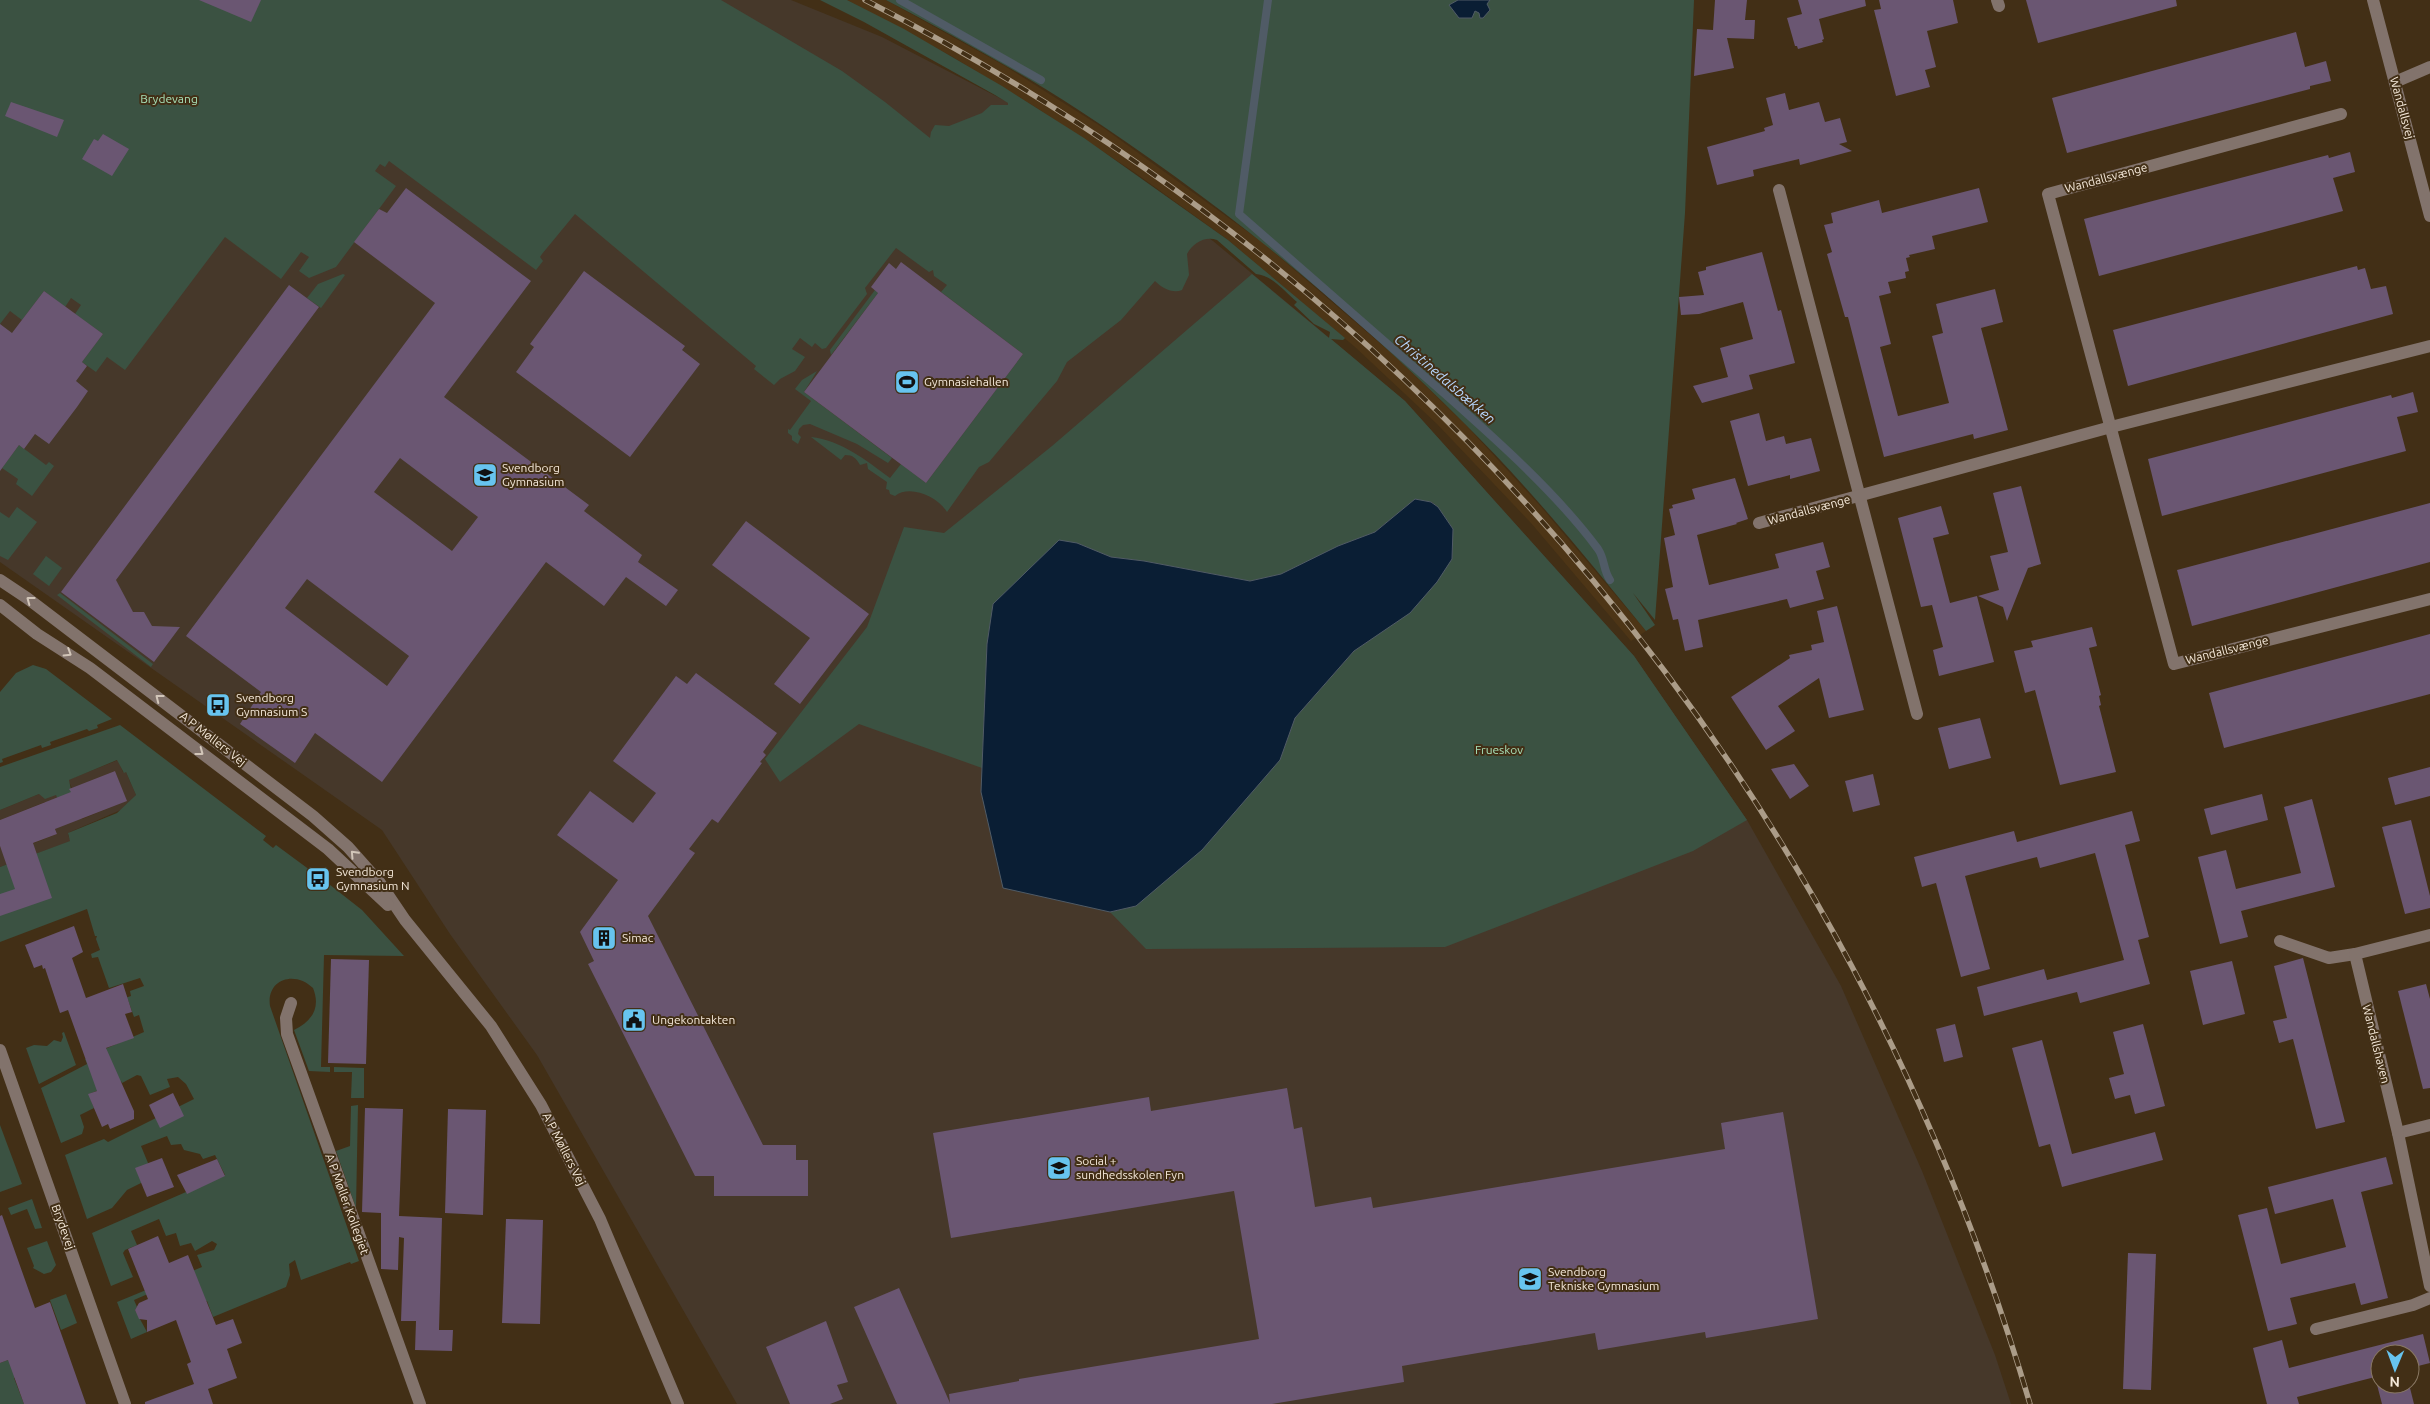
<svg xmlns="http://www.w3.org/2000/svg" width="2430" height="1404" font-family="Ubuntu,sans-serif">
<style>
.built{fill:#4d3516}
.education{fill:#46382a}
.green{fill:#3b5242}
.water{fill:#0a1e34;stroke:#505b66}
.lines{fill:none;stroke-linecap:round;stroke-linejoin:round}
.stream{stroke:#505b66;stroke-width:8}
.building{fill:#6a5672;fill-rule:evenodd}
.minor{stroke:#82736c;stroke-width:12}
.rail-casing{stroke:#ab9c88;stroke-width:5.5}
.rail{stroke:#422f16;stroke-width:4;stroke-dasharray:11;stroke-linecap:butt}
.oneway{stroke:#d2c6b9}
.labels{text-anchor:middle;stroke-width:4;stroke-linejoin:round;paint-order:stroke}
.park-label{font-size:12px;fill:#a7e0b8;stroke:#422f16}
.street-label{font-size:12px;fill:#f5e9da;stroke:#422f16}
.poi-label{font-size:12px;fill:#f5e9da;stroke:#422f16;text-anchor:start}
.water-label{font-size:14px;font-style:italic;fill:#b7d7fe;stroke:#422f16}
</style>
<rect width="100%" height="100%" fill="#422f16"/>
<path class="built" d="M847 0H886L1005 66 1105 129 1262 242 1396 357 1465 424 1542 508 1646 631 1631 641 1531 523 1437 424 1355 347 1228 240 1134 172 1032 105 951 56Z"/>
<g class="education">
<path d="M372 0H791L882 37 1017 107 1213 241 1405 401 1634 656 1747 820 1841 986 1922 1171 1995 1355 2011 1404H737L537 1055 450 934 382 830 0 562V265Z"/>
<path d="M118 760 123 772H126L136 795 123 809 70 832 68 835 71 841 0 867V846L4 855 57 834 45 802 0 820V810L39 794 56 795 82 819 126 801 115 771 72 788 68 780Z"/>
</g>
<g class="green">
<path d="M0 0H721L842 71 885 102 930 138 931 132 935 125 949 126 982 113 991 105H1008V103L995 95 864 22 820 0H847L904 29 1002 86 1084 138 1228 240 1345 338 1343 340 1331 339 1405 401 1634 656 1747 820 1693 851 1445 947 1146 949 1110 912 1136 906 1280 760 1295 718 1354 651 1410 612 1452 559 1453 529 1438 507 1432 502 1415 499 1375 532 1338 546 1281 574 1250 581 1144 561 1111 557 1077 543 993 604 987 644 982 768 859 724 780 782 765 759 867 627 904 527 944 533 1052 446 1252 274 1329 338 1330 332 1314 324 1294 305 1297 302C1285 292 1272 275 1256 274L1217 240C1205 236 1193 243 1187 254L1189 275 1182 290C1173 294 1162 288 1155 281L1121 320 1067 362 1057 381 989 462 979 467 947 512C938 497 910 484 895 496L890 494 889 490 886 489 887 482 868 469 867 463 860 465C856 458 853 455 845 455L841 460 811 437C841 440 867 461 890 478L901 464 926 483 1023 354 941 292 947 285 934 276 933 270 929 272 896 248 865 288 867 294 826 348 822 349 815 343 812 347 800 338 792 349 805 357 795 371 780 379 774 385 754 369 756 366 575 214 542 254 540 257 543 261 536 270 389 161 385 167 380 164 375 171 396 186 336 267 309 278 299 271 309 257 301 252 281 279 225 237 125 370 107 357 96 372 82 362 103 334 75 314 81 305 71 298 65 307 44 291 22 320 10 311 0 324V332Z"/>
<path d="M886 0H1694L1685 213 1655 620 1633 593 1655 625 1646 631C1588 560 1530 488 1465 424 1348 306 1216 200 1077 109 1015 69 950 34 886 0Z"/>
<path d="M343 274 345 275 321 308 307 298 318 284Z"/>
<path d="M875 290 878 293 831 355 830 350Z"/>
<path d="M817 371 804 392 892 458 888 463 857 444 810 424 803 425 799 429 798 434 801 437 798 444 792 440V436L788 433V429L790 430 811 401 795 389 802 380Z"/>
<path d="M19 445 46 465 49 462 54 466 32 496 16 484 18 479 2 468Z"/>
<path d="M17 507 37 522 8 560 0 556V512L9 518Z"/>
<path d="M46 556 62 568 49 586 33 574Z"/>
<path d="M60 593 153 664 151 667 57 595Z"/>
<path d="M33 665 46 669 112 719 97 725 98 728 89 731 87 729 50 742 51 745 42 748 41 745 2 759 3 762 0 763V692L16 673Z"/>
<path d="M120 725 266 836 263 840 273 848 276 845 314 873 311 878 321 885 325 881 362 910 404 956 324 955 321 1067H330V1072L309 1071 294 1030C312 1021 321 1008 313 988 295 970 266 979 270 1006L359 1261 351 1264 350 1262 301 1280 295 1260 289 1264 290 1275 286 1287 213 1317 207 1301 202 1303 189 1276 134 1300 137 1307 135 1310 147 1332 131 1339 117 1302 202 1267 197 1255 214 1250 217 1244 212 1241 195 1251 191 1243 180 1246 176 1233 166 1236 159 1219 131 1231 137 1245 125 1250 123 1253 133 1277 111 1286 92 1233 186 1192 187 1193 225 1175 215 1155 203 1159 200 1154 184 1150 181 1144 171 1145 167 1136 141 1146 148 1163 141 1183 127 1190 112 1208 87 1219 65 1155 104 1139 108 1142 194 1099 186 1084 178 1077 167 1079 170 1087 150 1095 141 1076 137 1075 122 1083 121 1081 89 1094 94 1108 80 1115 84 1127 82 1134 61 1143 41 1088 87 1064 85 1059 106 1052 105 1049 144 1032 139 1015 134 1017 128 1000 113 1002 131 996 130 991 144 986 140 978 109 988 98 957 92 958 91 954 100 950 96 939 97 936H95L87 909 0 942V867L70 841 68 833 117 813 136 795 126 772 124 773 117 760 69 780 73 799 60 804 56 795 45 799 39 794 0 810V767Z"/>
<path d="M64 1032 76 1065 39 1084 26 1048 34 1045 47 1046 54 1040 61 1042 63 1037 62 1033Z"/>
<path d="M334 1067 364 1068V1098H351L352 1072H334Z"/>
<path d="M358 1105 356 1208 336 1151 350 1146 351 1106Z"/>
<path d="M0 1125 22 1184 0 1192Z"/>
<path d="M32 1199 42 1228 35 1229 27 1209 11 1215 8 1208Z"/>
<path d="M47 1241 56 1265 51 1272 44 1274 33 1268 34 1266 27 1248Z"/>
<path d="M66 1294 77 1323 61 1330 50 1300Z"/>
<path d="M19 1356 39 1369 14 1378 24 1404H0V1363Z"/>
</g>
<g class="water">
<path d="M1458 0H1490L1487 4 1490 10 1483 18H1480L1479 13 1475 11 1472 18H1459L1449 5Z"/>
<path d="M1415 499 1431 502 1438 507 1453 529 1452 559 1437 582 1410 613 1354 651 1295 718 1280 760 1202 850 1136 906 1110 912 1003 888 981 792 987 644 993 604 1059 540 1077 543 1111 557 1144 561 1250 581 1281 574 1338 546 1375 532Z"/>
</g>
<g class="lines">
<g class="stream">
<path d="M900 0 1041 80"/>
<path d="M1268 0 1239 214C1306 272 1372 330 1438 388 1492 436 1555 491 1598 549 1605 559 1603 570 1610 580"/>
</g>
</g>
<g class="building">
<path d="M199 0H261L251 22Z"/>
<path d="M1715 0H1747L1745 20H1755L1754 39 1727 38 1734 68 1694 76 1697 29 1713 30Z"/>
<path d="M1798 0H1865L1866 6 1819 19 1824 39 1822 40 1823 42 1798 49 1797 46H1795L1787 18 1802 14Z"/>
<path d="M1879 0H1953L1958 23 1927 31 1936 67 1925 70 1930 87 1896 96 1874 10 1881 9Z"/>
<path d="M2026 0H2176L2177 6 2038 43Z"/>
<path d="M2296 32 2305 67 2326 61 2331 81 2310 86V89L2067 153 2052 98Z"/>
<path d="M1785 93 1789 110 1819 102 1825 122 1840 118 1847 142 1839 144 1852 151 1800 165 1799 159 1753 170 1754 176 1717 185 1707 147 1765 131 1764 128 1773 125 1766 98Z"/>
<path d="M11 102 64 120 57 137 5 116Z"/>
<path d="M103 134 129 149 112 176 82 159 94 139 98 141Z"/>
<path d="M2350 152 2355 172 2333 178 2343 211 2099 276 2084 219 2328 155 2329 158Z"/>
<path d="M406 188 531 281 444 397 589 505 584 511 642 555 638 562 678 590 666 606 626 577 604 606 546 562 382 782 315 733 295 763 240 724 261 692 186 636 435 303 354 242 379 209 387 213ZM400 458 478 517 452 551 374 492ZM307 579 409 656 387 686 285 608Z"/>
<path d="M1979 188 1988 222 1932 236 1935 249 1909 255 1910 257 1906 258 1909 271 1905 272 1906 278 1888 282 1891 293 1879 296 1891 344 1880 347 1898 416 1949 403 1932 336 1943 333 1936 304 1995 289 2003 322 1981 328 2008 430 1974 439 1973 434 1884 457 1848 317H1845L1827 254 1832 252 1824 225 1833 223 1831 213 1879 200 1882 213Z"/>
<path d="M1762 252 1778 311 1781 310 1795 363 1749 375 1753 389 1702 403 1693 386 1728 377 1720 348 1753 339 1743 302 1699 314 1681 315 1679 297 1704 295 1698 272 1706 270V267Z"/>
<path d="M901 262 1023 354 926 483 804 392 878 293 871 287 889 263 896 269Z"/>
<path d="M2357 266 2358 270 2365 268 2371 289 2386 286 2393 314 2128 386 2113 330Z"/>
<path d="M584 271 685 346 682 350 700 364 630 457 516 372 534 347 530 344Z"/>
<path d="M289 285 319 307 116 580 133 612H144L152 626 180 627 154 662 61 592Z"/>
<path d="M44 291 103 334 82 362 87 366 76 381 88 391 77 407 49 444 35 434 24 449 19 445 0 471V324L12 333Z"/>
<path d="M2413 392 2418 412 2397 417 2406 451 2162 516 2148 459 2391 395 2392 398Z"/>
<path d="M1759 413 1766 441 1784 436 1786 444 1811 438 1820 471 1790 479V475L1748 486 1730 421Z"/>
<path d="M1735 478 1748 519 1736 523 1737 524 1697 535 1709 585 1779 568 1775 554 1823 542 1830 567 1816 571 1824 599 1790 608 1787 599 1698 620 1703 647 1685 651 1678 619 1673 620 1665 589 1673 587 1664 538 1675 535 1669 509 1673 508 1672 505 1695 499 1692 489Z"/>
<path d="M2021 486 2041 564 2028 568 2007 621 2003 607 1978 596 1999 590 1990 556 2008 552 1993 493Z"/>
<path d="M2430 503V562L2192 626 2177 570Z"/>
<path d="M1941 506 1949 534 1933 538 1950 603 1977 596 1994 662 1939 676 1933 650 1943 647 1932 605 1921 607 1898 518Z"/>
<path d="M746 521 869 614 800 704 774 684 810 638 712 565Z"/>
<path d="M1837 606 1864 710 1829 718 1819 678 1778 706 1795 731 1766 750 1731 697 1790 658 1789 655 1812 650 1811 645 1824 642 1817 611Z"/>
<path d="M2092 627 2097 646 2089 648 2101 695 2099 696 2101 705 2099 706 2116 772 2060 785 2035 690 2025 693 2014 651 2033 647 2031 641Z"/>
<path d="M2430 634V694L2224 748 2209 693Z"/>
<path d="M696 673 777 733 763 752 766 755 760 762 762 763 718 823 712 819 689 849 695 853 648 916 763 1145H796V1160H808V1196H714V1176H695L588 964 594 961 580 932 618 880 557 835 590 791 633 823 656 793 613 761 676 676 687 684Z"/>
<path d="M1980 718 1991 758 1949 769 1938 728Z"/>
<path d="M1794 764 1809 786 1790 799 1771 769Z"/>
<path d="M2430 767V796L2395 805 2388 778Z"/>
<path d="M115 771 127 801 55 829 57 834 33 843 52 898 0 916V894L15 889 0 846V820L71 792 69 789Z"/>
<path d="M1873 774 1880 805 1853 812 1845 781Z"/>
<path d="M2262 794 2268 820 2211 835 2204 809Z"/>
<path d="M2312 799 2335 887 2241 911 2248 937 2220 944 2198 857 2226 850 2236 889 2301 873 2284 807Z"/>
<path d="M2132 811 2140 841 2125 845 2149 937 2138 940 2150 984 2080 1003 2077 992 1984 1016 1977 987 2044 969 2047 980 2124 960 2095 853 2040 868 2037 857 1965 876 1990 969 1961 977 1936 883 1922 887 1914 857 2014 831 2017 842Z"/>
<path d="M2411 820 2430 896V908L2405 914 2382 827Z"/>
<path d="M74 926 83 952 72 958 86 998 123 984 132 1012 125 1014 134 1038 106 1048 134 1111V1119L110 1129 108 1124 102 1127 88 1094 97 1091 68 1010 60 1013 45 968 43 969 42 965 34 968 25 945Z"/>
<path d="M2303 958 2345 1122 2316 1129 2293 1039 2279 1043 2273 1021 2287 1018 2274 966Z"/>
<path d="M331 959 369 960 366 1064 328 1063Z"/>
<path d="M2232 961 2245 1014 2203 1025 2190 971Z"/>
<path d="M2426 984 2430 999V1088L2423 1089 2398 991Z"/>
<path d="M1955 1024 1963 1057 1944 1062 1936 1029Z"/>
<path d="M2143 1024 2165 1106 2135 1114 2130 1095 2115 1099 2109 1078 2124 1074 2113 1032Z"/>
<path d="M2042 1040 2072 1154 2155 1132 2163 1160 2062 1187 2050 1144 2039 1147 2012 1048Z"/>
<path d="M1287 1088 1294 1129 1302 1127 1315 1207 1371 1197 1373 1208 1725 1149 1721 1123 1783 1112 1818 1319 1706 1338 1705 1332 1598 1350 1595 1333 1402 1366 1404 1382 1272 1404H897L854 1307 899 1288 950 1403 949 1394 1019 1381V1379L1259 1339 1234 1191 951 1238 933 1133 1149 1097 1151 1111Z"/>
<path d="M173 1093 184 1116 160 1128 149 1105Z"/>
<path d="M365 1108 403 1109 399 1216 442 1218 439 1330H453L452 1351 415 1350 416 1321H401L404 1238 399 1237 398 1270 381 1269V1213L362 1212Z"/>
<path d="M448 1109 486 1110 483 1215 445 1213Z"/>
<path d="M2386 1157 2393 1184 2361 1192 2388 1298 2361 1305 2355 1283 2290 1298 2297 1324 2268 1331 2238 1215 2267 1208 2281 1264 2346 1247 2333 1199 2275 1214 2268 1187Z"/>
<path d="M162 1158 174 1187 147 1197 135 1168Z"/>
<path d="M217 1159 225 1176 187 1194 177 1175Z"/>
<path d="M2 1215 35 1308 50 1302 86 1404H24L8 1360 0 1363V1216Z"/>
<path d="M506 1219 543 1220 540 1324 502 1323Z"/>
<path d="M158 1236 169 1263 188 1255 216 1325 233 1319 242 1343 227 1349 237 1378 208 1389 213 1404H145V1402L194 1384 187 1364 191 1362 176 1320 147 1332V1320L139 1319 135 1310 139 1303 148 1299 128 1249Z"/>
<path d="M2128 1253 2156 1254 2151 1390 2123 1389Z"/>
<path d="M826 1321 848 1382 837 1385 843 1399 830 1404H790L766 1347Z"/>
<path d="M2423 1334 2430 1363 2410 1368V1354H2380V1384H2409L2414 1404H2382L2375 1377 2297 1397 2299 1404H2267L2253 1348 2282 1340 2289 1368Z"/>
</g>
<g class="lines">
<g class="minor">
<path d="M1997 0 1999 6"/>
<path d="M2373 0 2430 216"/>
<path d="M2395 82 2430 67"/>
<path d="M2341 114 2048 194 2174 664 2430 599"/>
<path d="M1779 190 1917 714"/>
<path d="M1759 523 2111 427 2430 346"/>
<path d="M0 580 27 598 313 816 348 847 380 883 405 920 491 1026 541 1105 600 1219 678 1404"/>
<path d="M0 605 37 634 90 668 328 849 388 905"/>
<path d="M2280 941 2329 958 2355 954"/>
<path d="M291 1003 286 1018 287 1034 420 1404"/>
<path d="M0 1050 125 1404"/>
<path d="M2430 1125 2398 1133 2430 1286"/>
<path d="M2398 1133 2355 954 2430 935"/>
<path d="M2316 1329 2413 1305 2430 1298"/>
</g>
<defs>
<path id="rail" d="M865 0C1435 292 1849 789 2030 1404"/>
</defs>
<use href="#rail" class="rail-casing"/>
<use href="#rail" class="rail"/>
</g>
<defs><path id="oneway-chevron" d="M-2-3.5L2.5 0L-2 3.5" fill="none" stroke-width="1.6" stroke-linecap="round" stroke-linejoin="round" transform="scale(1.25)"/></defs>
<g class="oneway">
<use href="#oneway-chevron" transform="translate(30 600) rotate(-143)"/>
<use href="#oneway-chevron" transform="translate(68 653) rotate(32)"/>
<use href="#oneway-chevron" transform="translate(159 698) rotate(-142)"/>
<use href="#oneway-chevron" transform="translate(200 752) rotate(37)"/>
<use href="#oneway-chevron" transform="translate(354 854) rotate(-133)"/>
</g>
<defs>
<symbol id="stadium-square" viewBox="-11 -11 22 22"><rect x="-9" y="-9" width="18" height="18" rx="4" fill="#67c4ef" stroke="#422f16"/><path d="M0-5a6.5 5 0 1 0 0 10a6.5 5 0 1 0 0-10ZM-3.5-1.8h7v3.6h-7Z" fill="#111"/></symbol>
<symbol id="university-square" viewBox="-11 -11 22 22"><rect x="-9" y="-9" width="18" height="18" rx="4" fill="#67c4ef" stroke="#422f16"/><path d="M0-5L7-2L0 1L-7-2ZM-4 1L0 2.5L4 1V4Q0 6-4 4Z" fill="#111"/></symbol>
<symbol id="bus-square" viewBox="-11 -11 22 22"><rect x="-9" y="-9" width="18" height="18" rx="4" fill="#67c4ef" stroke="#422f16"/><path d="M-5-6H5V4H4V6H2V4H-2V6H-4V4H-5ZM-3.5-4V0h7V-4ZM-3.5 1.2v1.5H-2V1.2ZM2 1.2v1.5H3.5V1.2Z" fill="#111"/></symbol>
<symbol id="building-square" viewBox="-11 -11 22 22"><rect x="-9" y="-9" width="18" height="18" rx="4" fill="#67c4ef" stroke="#422f16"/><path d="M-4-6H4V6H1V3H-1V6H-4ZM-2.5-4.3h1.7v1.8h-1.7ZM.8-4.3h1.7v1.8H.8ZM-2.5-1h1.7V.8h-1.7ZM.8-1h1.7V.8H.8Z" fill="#111"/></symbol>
<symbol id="civic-square" viewBox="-11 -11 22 22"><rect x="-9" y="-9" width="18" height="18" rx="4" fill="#67c4ef" stroke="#422f16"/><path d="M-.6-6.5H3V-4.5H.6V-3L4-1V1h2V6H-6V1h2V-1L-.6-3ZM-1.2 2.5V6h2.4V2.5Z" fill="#111"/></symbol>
<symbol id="school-square" viewBox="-11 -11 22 22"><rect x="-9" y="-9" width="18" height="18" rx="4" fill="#67c4ef" stroke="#422f16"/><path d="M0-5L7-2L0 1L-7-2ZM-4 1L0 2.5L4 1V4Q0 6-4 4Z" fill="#111"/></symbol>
</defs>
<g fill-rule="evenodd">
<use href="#stadium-square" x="893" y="368" width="28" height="28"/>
<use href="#university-square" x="471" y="461" width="28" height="28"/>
<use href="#bus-square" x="204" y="691" width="28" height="28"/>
<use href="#bus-square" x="304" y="865" width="28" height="28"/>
<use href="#building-square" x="590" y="924" width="28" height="28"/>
<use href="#civic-square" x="620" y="1006" width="28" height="28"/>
<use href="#school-square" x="1045" y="1154" width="28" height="28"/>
<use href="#university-square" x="1516" y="1265" width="28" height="28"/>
</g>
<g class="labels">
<g class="park-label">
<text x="169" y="103">Brydevang</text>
<text x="1499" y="754">Frueskov</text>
</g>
<g class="street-label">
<text transform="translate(2402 108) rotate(75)" y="4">Wandallsvej</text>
<text transform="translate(2106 178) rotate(-15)" y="4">Wandallsvænge</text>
<text transform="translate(1809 510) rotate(-15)" y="4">Wandallsvænge</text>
<text transform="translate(2227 650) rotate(-14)" y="4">Wandallsvænge</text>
<text transform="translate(213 739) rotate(38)" y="4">A P Møllers Vej</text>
<text transform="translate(2376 1044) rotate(76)" y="4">Wandallshaven</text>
<text transform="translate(564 1149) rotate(63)" y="4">A P Møllers Vej</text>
<text transform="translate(347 1204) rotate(70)" y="4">A P Møller Kollegiet</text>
<text transform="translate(63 1227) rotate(70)" y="4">Brydevej</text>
</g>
<g class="poi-label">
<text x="924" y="386">Gymnasiehallen</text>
<text x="502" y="472">Svendborg<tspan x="502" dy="14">Gymnasium</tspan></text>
<text x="236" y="702">Svendborg<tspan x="236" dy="14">Gymnasium S</tspan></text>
<text x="336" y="876">Svendborg<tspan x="336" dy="14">Gymnasium N</tspan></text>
<text x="622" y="942">Simac</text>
<text x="652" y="1024">Ungekontakten</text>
<text x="1076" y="1165">Social +<tspan x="1076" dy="14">sundhedsskolen Fyn</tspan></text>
<text x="1548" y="1276">Svendborg<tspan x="1548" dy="14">Tekniske Gymnasium</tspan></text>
</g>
<g class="water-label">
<text transform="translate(1445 379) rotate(41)" y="5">Christinedalsbækken</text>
</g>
</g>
<g transform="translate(2395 1369) rotate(181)"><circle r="24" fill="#422f16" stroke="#8a7964"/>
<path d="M0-4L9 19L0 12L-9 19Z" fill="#67c4ef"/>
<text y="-8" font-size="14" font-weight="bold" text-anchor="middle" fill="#f5e9da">N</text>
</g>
</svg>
